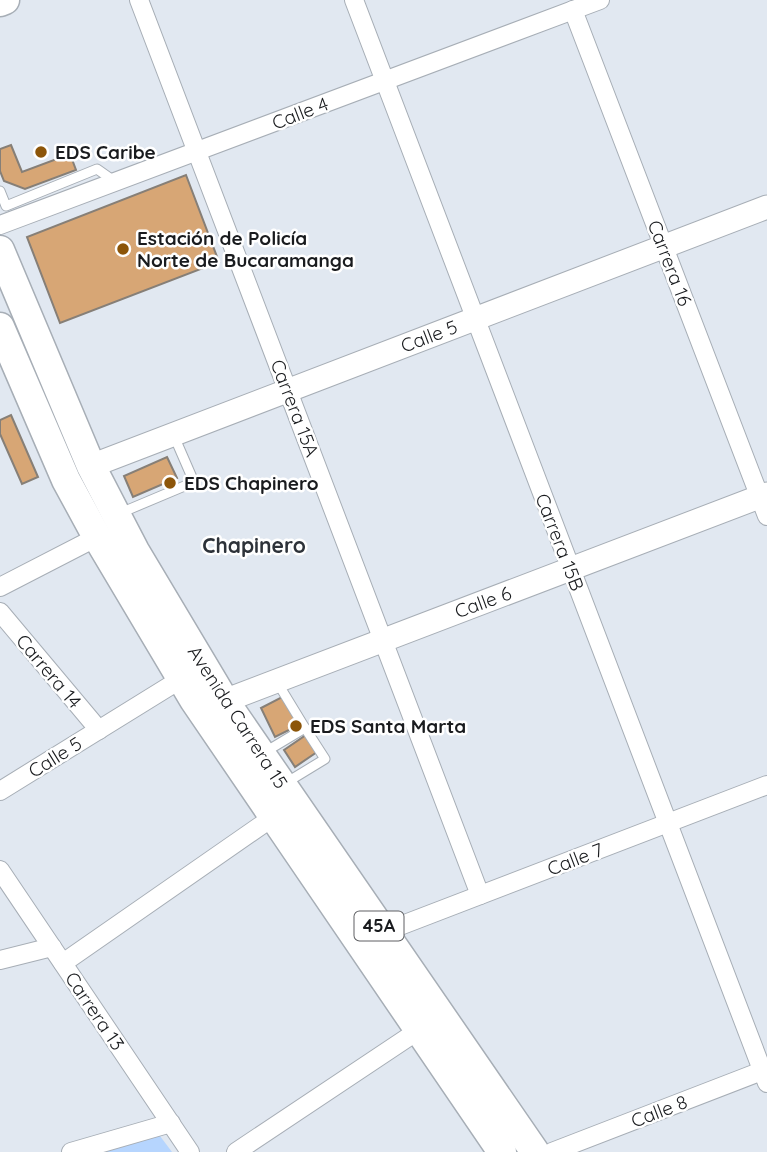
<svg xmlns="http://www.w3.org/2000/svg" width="767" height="1152" font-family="Quicksand,sans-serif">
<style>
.green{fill:#b6d5fe}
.building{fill:#d7a675;stroke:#867f77;stroke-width:2}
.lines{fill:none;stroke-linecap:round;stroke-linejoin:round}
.service-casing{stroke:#a7aeb6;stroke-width:11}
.minor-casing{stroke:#a7aeb6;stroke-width:20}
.tertiary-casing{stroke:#a7aeb6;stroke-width:25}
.primary-casing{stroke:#a7aeb6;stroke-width:31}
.service{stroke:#fff;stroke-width:9}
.minor{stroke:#fff;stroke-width:18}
.tertiary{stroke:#fff;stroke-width:23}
.primary{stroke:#fff;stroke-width:28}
.poi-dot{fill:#8c5509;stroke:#fff;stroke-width:2.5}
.labels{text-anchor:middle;stroke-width:5;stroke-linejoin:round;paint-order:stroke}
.shield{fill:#fff;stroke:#5e5f62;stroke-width:2}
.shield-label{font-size:18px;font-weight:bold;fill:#191b1e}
.street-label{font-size:19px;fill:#191b1e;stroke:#fff}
.poi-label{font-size:19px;font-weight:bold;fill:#191b1e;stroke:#fff;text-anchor:start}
.neighbourhood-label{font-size:21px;font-weight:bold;fill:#2d3239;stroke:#fff}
</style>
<rect width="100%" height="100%" fill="#e1e8f1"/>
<path class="green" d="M160 1136 172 1152H101Z"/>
<g class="building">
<path d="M11 145 22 172 70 154 76 170 25 189 4 181 0 171V149Z"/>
<path d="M186 175 219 262 60 323 27 237Z"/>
<path d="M11 415 38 477 22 484 0 434V420Z"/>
<path d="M167 457 177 478 133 497 124 476Z"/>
<path d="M284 696 299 725 275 737 261 708Z"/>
<path d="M306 735 317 752 295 767 284 750Z"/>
</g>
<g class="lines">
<defs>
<g id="service">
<path d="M0 191 6 206 97 169 114 181"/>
<path d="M118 514 194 482 174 436"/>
<path d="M265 752 305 728 277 682"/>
<path d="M284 784 325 759 305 728"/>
</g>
<g id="minor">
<path d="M139 0 480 895"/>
<path d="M354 0 767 1083"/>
<path d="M573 10 767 516"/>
<path d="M0 225 600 0"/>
<path d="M0 587 97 537"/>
<path d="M0 612 99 730"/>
<path d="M0 791 181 679"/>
<path d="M0 870 190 1152"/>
<path d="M384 932 767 785"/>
<path d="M0 960 52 947"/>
<path d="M63 963 273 817"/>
<path d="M71 1152 171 1123"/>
<path d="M236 1152 419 1030"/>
<path d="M552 1152 767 1069"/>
</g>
<g id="tertiary">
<path d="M91 466 767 207"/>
<path d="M211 706 767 494"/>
</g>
<g id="primary">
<path d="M0 2 5 0"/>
<path d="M0 250 91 466 135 551 224 700 535 1152"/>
<path d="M0 327 66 480 97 537 194 700 502 1152"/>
</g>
</defs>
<use href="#service" class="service-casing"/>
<use href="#minor" class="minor-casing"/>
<use href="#tertiary" class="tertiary-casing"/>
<use href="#primary" class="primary-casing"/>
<use href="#service" class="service"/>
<use href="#minor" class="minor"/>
<use href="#tertiary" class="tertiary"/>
<use href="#primary" class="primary"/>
</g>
<g class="poi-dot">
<circle cx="41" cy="152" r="7"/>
<circle cx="123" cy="249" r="7"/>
<circle cx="170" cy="483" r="7"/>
<circle cx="296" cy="726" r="7"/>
</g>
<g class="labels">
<rect class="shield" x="354.5" y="911.5" width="49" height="29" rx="5"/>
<g class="shield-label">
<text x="379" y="932">45A</text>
</g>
<g class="street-label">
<text transform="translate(300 113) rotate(-21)" y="7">Calle 4</text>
<text transform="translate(670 263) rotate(69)" y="7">Carrera 16</text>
<text transform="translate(429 336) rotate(-21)" y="7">Calle 5</text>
<text transform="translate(295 408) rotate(69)" y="7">Carrera 15A</text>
<text transform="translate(560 542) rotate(69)" y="7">Carrera 15B</text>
<text transform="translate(483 602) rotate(-20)" y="7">Calle 6</text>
<text transform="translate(49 671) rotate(50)" y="7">Carrera 14</text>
<text transform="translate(238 717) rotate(57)" y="7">Avenida Carrera 15</text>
<text transform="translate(55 757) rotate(-32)" y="7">Calle 5</text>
<text transform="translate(575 859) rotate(-21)" y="7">Calle 7</text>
<text transform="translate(95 1011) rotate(56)" y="7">Carrera 13</text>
<text transform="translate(659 1111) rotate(-21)" y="7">Calle 8</text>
</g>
<g class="poi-label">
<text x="55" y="159">EDS Caribe</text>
<text x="137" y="245">Estación de Policía<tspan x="137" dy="22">Norte de Bucaramanga</tspan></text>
<text x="184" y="490">EDS Chapinero</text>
<text x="310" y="733">EDS Santa Marta</text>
</g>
<g class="neighbourhood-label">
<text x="254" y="553">Chapinero</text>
</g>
</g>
</svg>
